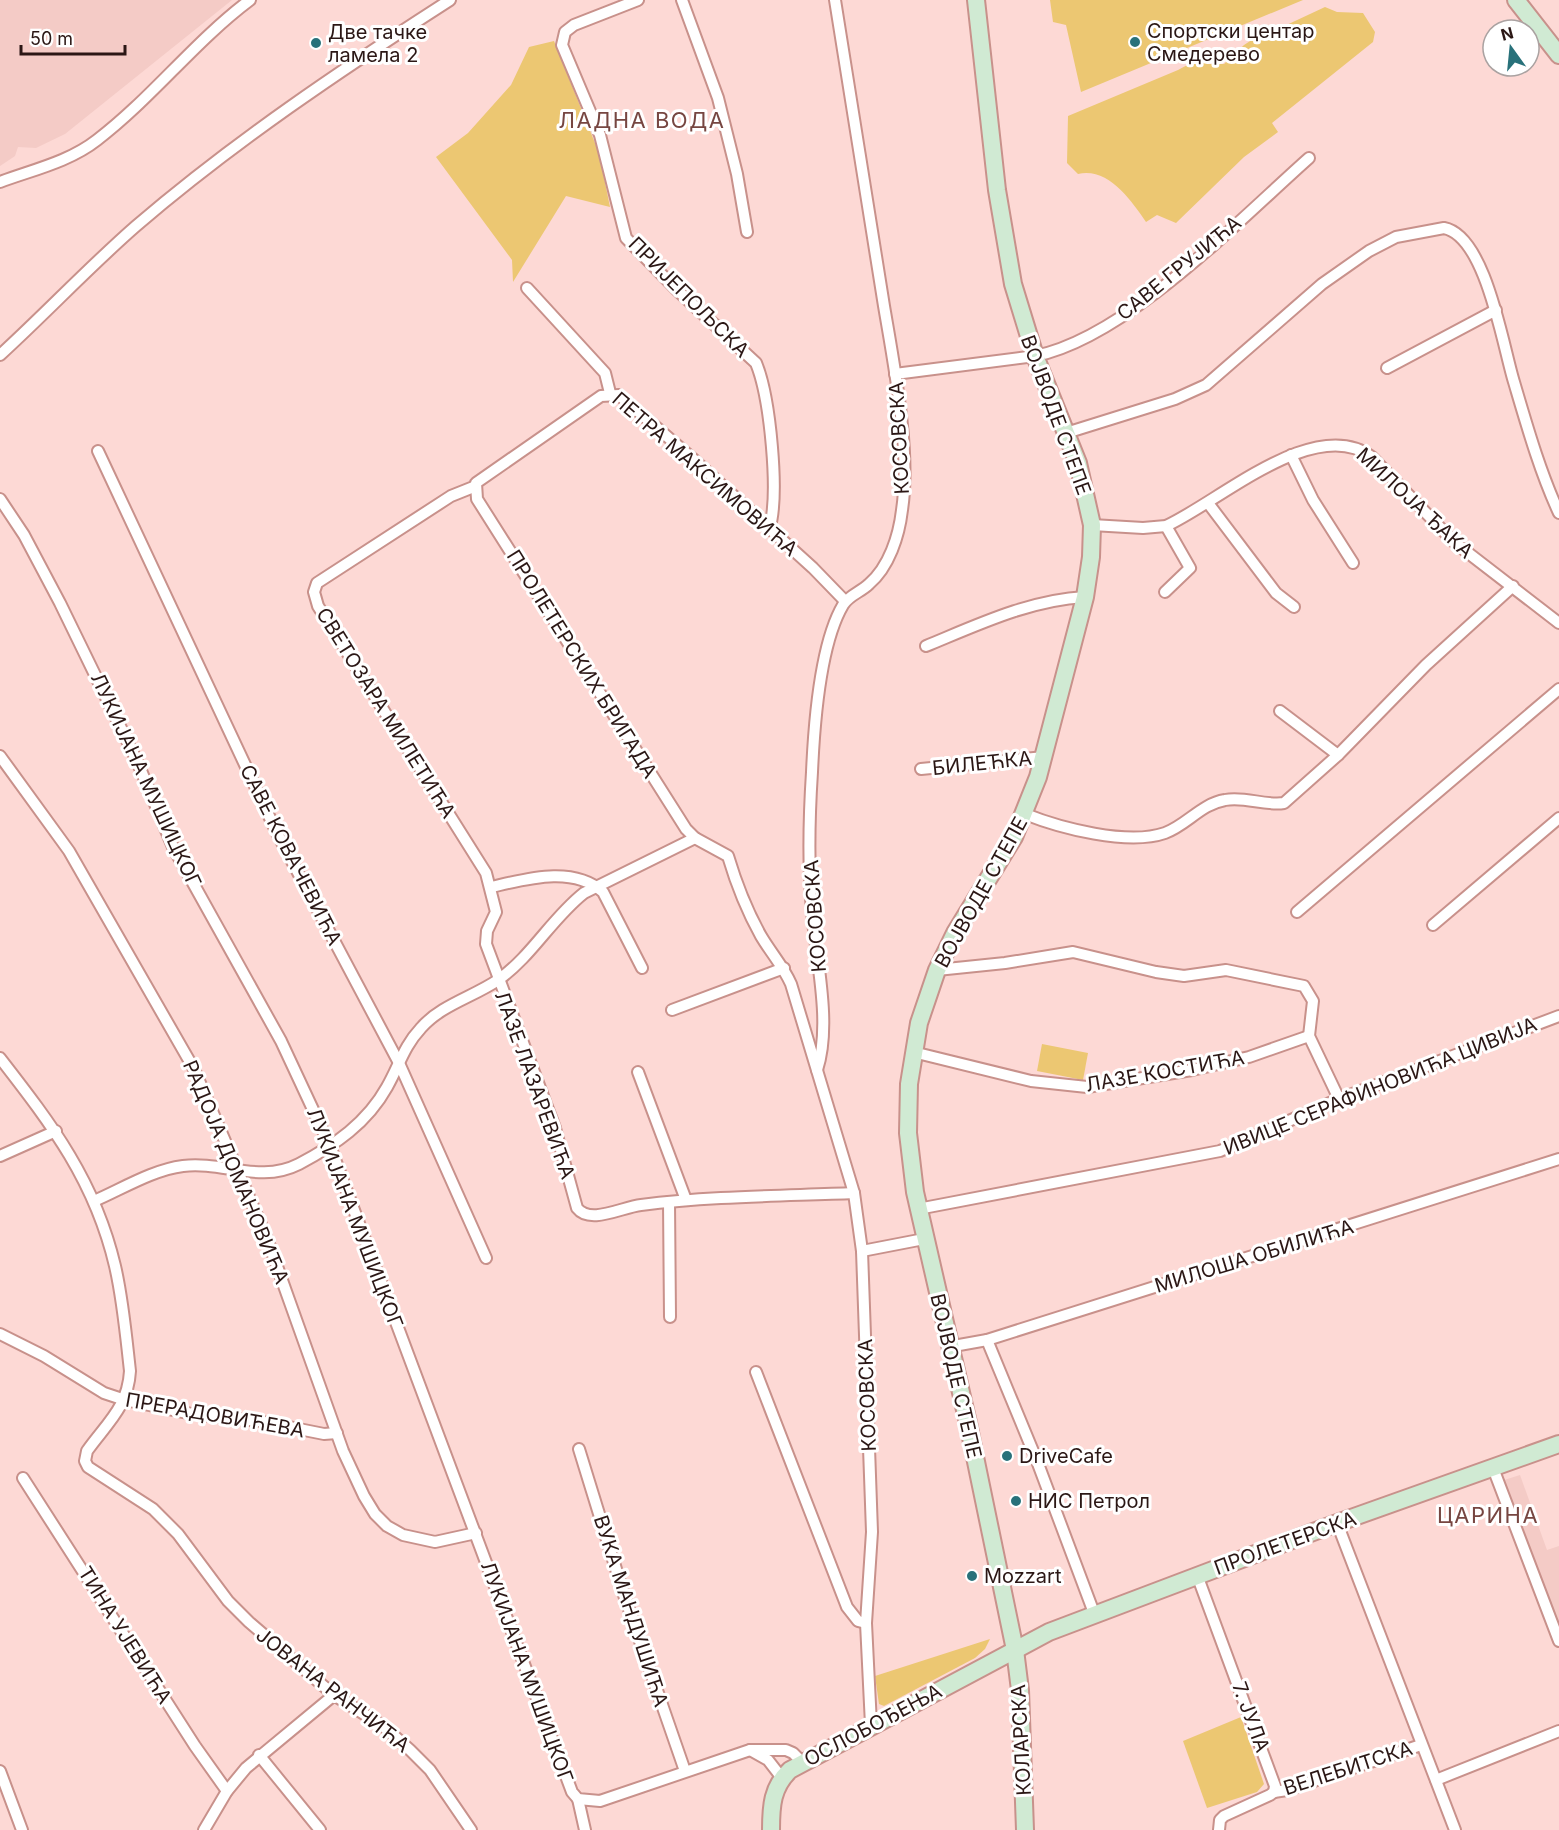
<svg xmlns="http://www.w3.org/2000/svg" width="1559" height="1830" font-family="Inter,sans-serif">
<style>
.built{fill:#f4cbc6}
.green{fill:#ecc772}
.lines{fill:none;stroke-linecap:round;stroke-linejoin:round}
.street-casing{stroke:#c8918b;stroke-width:14}
.secondary-casing{stroke:#c8918b;stroke-width:20}
.street{stroke:#fff;stroke-width:10}
.secondary{stroke:#d0ead3;stroke-width:16}
.poi-dot{fill:#28717a;stroke:#fff;stroke-width:2}
.labels{text-anchor:middle;stroke-width:6;stroke-linejoin:round;paint-order:stroke}
.poi-label{font-size:20px;fill:#2b1715;stroke:#fff;text-anchor:start}
.street-label{font-size:20px;fill:#2b1715;stroke:#fff}
.quarter-label{font-size:22px;letter-spacing:1.5px;fill:#774641;stroke:#fff}
</style>
<rect width="100%" height="100%" fill="#fdd9d5"/>
<g class="built">
<path d="M0 0H232L65 134 36 148 18 147 15 156 0 166Z"/>
<path d="M1520 1475 1547 1550 1559 1546V1633L1501 1481Z"/>
</g>
<g class="green">
<path d="M1050 0H1303L1081 92 1066 25 1053 22Z"/>
<path d="M1325 7 1337 12 1363 13 1375 32 1373 42 1272 123 1278 132 1244 157 1176 223 1157 215 1146 222C1131 200 1108 167 1078 174L1067 163 1068 116 1178 70 1204 56 1207 64H1224L1244 45 1264 32 1280 28Z"/>
<path d="M554 41 599 153 610 207 566 196 513 282 512 260 436 157 468 133 511 85 529 47Z"/>
<path d="M1042 1044 1088 1053 1083 1080 1037 1071Z"/>
<path d="M990 1639 985 1649 975 1658 884 1706 879 1704 875 1676Z"/>
<path d="M1241 1717 1264 1784 1257 1792 1207 1808 1183 1741Z"/>
</g>
<g class="lines">
<defs>
<g id="street">
<path d="M638 0 574 25 565 32 562 45 600 135 626 238 676 289 756 363C770 397 780 495 769 530"/>
<path d="M682 0 718 98 737 174 747 232"/>
<path d="M0 182C32 170 69 162 97 140 152 98 194 42 250 0"/>
<path d="M527 288 605 373 610 393"/>
<path d="M0 355C46 313 89 267 136 226 234 142 341 70 450 0"/>
<path d="M1387 368 1496 310"/>
<path d="M895 374 1035 356C1126 338 1239 220 1309 158"/>
<path d="M1066 433 1175 399 1206 385 1322 284 1369 251 1396 237 1444 228C1486 236 1503 347 1514 382 1527 426 1540 472 1559 513"/>
<path d="M98 451 277 833 399 1063 486 1258"/>
<path d="M1291 455 1313 500 1353 563"/>
<path d="M476 486 451 496 317 583 314 592 318 606 486 873 496 912 487 931 486 944 555 1128 577 1208C590 1225 622 1207 641 1205 712 1196 783 1196 854 1193"/>
<path d="M0 499 24 535 60 603 137 761 173 847 281 1041 330 1146 572 1792 578 1799 600 1801 750 1750H786L793 1753 802 1762"/>
<path d="M1208 503 1276 593 1294 607"/>
<path d="M1092 525 1143 528 1166 526C1219 502 1315 414 1372 457L1454 542 1559 623"/>
<path d="M1165 592 1190 568 1166 526"/>
<path d="M845 601 813 568 692 458 619 395 601 396 476 483 477 499 686 829 695 838 728 856C736 883 747 911 761 936 771 953 783 966 791 984L854 1193 862 1251 872 1532 866 1623 871 1725"/>
<path d="M926 646C977 625 1029 600 1085 597"/>
<path d="M1280 711 1338 755"/>
<path d="M0 756 69 851 194 1069 268 1241 343 1451 364 1496 375 1514 387 1526 403 1535 435 1542 476 1533"/>
<path d="M921 769 1044 757"/>
<path d="M1025 814C1060 828 1128 846 1165 833 1187 825 1201 804 1225 800 1245 796 1264 806 1284 803L1338 755 1426 665 1513 586"/>
<path d="M491 887C526 879 573 865 603 892L642 968"/>
<path d="M1297 912 1559 689"/>
<path d="M1433 925 1559 818"/>
<path d="M937 970 1005 963 1073 952 1156 972 1184 976 1226 970 1304 986 1313 1001 1309 1036 1339 1099"/>
<path d="M672 1010 784 968"/>
<path d="M913 1052 1031 1081 1087 1087 1192 1070 1249 1057 1309 1036"/>
<path d="M0 1058C52 1125 95 1181 115 1266 123 1300 126 1336 130 1371 128 1407 107 1423 87 1451L85 1461 88 1467 153 1509 178 1534 228 1601 249 1622 334 1695 383 1726 410 1750 430 1770 471 1830"/>
<path d="M817 1070C832 1024 816 960 812 911 808 865 809 818 812 772 814 726 820 644 843 605 849 595 861 592 869 584 889 567 899 536 902 510 911 451 894 365 884 306 868 204 851 102 835 0"/>
<path d="M638 1072 686 1200"/>
<path d="M0 1156 56 1131"/>
<path d="M94 1201C122 1189 152 1170 183 1166 223 1161 260 1184 299 1164 335 1145 367 1123 387 1087 399 1066 404 1046 421 1028 441 1005 473 997 498 980 532 956 552 918 584 893L695 838"/>
<path d="M669 1202 670 1317"/>
<path d="M918 1209 1220 1151 1339 1099 1559 1016"/>
<path d="M862 1251 924 1239"/>
<path d="M0 1334 44 1356 104 1393 125 1400 192 1414 259 1421 324 1434 337 1433"/>
<path d="M987 1340 1037 1461 1094 1613"/>
<path d="M948 1347 987 1340 1559 1159"/>
<path d="M756 1372 847 1607 858 1621 866 1623"/>
<path d="M579 1449 624 1595 685 1771"/>
<path d="M1493 1468 1559 1641"/>
<path d="M23 1478 195 1746 227 1791"/>
<path d="M1337 1523 1455 1830"/>
<path d="M1197 1575 1275 1786 1274 1792 1270 1795 1224 1816 1220 1820 1219 1830"/>
<path d="M750 1750 768 1760 782 1778"/>
<path d="M259 1755 320 1830"/>
<path d="M0 1771 22 1830"/>
<path d="M1436 1780 1559 1731"/>
<path d="M1274 1792 1287 1790 1421 1745"/>
<path d="M578 1799 585 1830"/>
<path d="M204 1830 227 1791 246 1768 334 1695"/>
</g>
<g id="secondary">
<path d="M976 0 997 190 1013 284 1035 356 1078 463 1092 525 1091 557 1085 597 1038 777 1014 837 955 933 937 970 919 1023 909 1084 908 1133 915 1192 968 1423 1015 1650 1020 1690 1025 1830"/>
<path d="M1516 0 1559 55"/>
<path d="M771 1830C771 1806 772 1787 790 1770L1049 1632 1337 1523 1559 1444"/>
</g>
</defs>
<use href="#street" class="street-casing"/>
<use href="#secondary" class="secondary-casing"/>
<use href="#street" class="street"/>
<use href="#secondary" class="secondary"/>
</g>
<g class="poi-dot">
<circle cx="1135" cy="42" r="6"/>
<circle cx="316" cy="43" r="6"/>
<circle cx="1007" cy="1456" r="6"/>
<circle cx="1016" cy="1501" r="6"/>
<circle cx="972" cy="1576" r="6"/>
</g>
<g class="labels">
<g class="poi-label">
<text x="1147" y="38">Спортски центар<tspan x="1147" dy="23">Смедерево</tspan></text>
<text x="328" y="39">Две тачке<tspan x="328" dy="23">ламела 2</tspan></text>
<text x="1019" y="1463">DriveCafe</text>
<text x="1028" y="1508">НИС Петрол</text>
<text x="984" y="1583">Mozzart</text>
</g>
<g class="street-label">
<text transform="translate(1179 268) rotate(-39)" y="7">САВЕ ГРУЈИЋА</text>
<text transform="translate(689 297) rotate(45)" y="7">ПРИЈЕПОЉСКА</text>
<text transform="translate(1056 415) rotate(70)" y="7">ВОЈВОДЕ СТЕПЕ</text>
<text transform="translate(899 438) rotate(-93)" y="7">КОСОВСКА</text>
<text transform="translate(705 474) rotate(41)" y="7">ПЕТРА МАКСИМОВИЋА</text>
<text transform="translate(1415 503) rotate(43)" y="7">МИЛОЈА ЂАКА</text>
<text transform="translate(582 664) rotate(58)" y="7">ПРОЛЕТЕРСКИХ БРИГАДА</text>
<text transform="translate(386 713) rotate(58)" y="7">СВЕТОЗАРА МИЛЕТИЋА</text>
<text transform="translate(982 763) rotate(-6)" y="7">БИЛЕЋКА</text>
<text transform="translate(146 780) rotate(65)" y="7">ЛУКИЈАНА МУШИЦКОГ</text>
<text transform="translate(291 855) rotate(63)" y="7">САВЕ КОВАЧЕВИЋА</text>
<text transform="translate(981 892) rotate(-61)" y="7">ВОЈВОДЕ СТЕПЕ</text>
<text transform="translate(815 916) rotate(-94)" y="7">КОСОВСКА</text>
<text transform="translate(1165 1071) rotate(-10)" y="7">ЛАЗЕ КОСТИЋА</text>
<text transform="translate(535 1085) rotate(70)" y="7">ЛАЗЕ ЛАЗАРЕВИЋА</text>
<text transform="translate(1380 1086) rotate(-22)" y="7">ИВИЦЕ СЕРАФИНОВИЋА ЦИВИЈА</text>
<text transform="translate(236 1172) rotate(67)" y="7">РАДОЈА ДОМАНОВИЋА</text>
<text transform="translate(355 1218) rotate(69)" y="7">ЛУКИЈАНА МУШИЦКОГ</text>
<text transform="translate(1254 1256) rotate(-17)" y="7">МИЛОША ОБИЛИЋА</text>
<text transform="translate(956 1376) rotate(77)" y="7">ВОЈВОДЕ СТЕПЕ</text>
<text transform="translate(867 1395) rotate(-92)" y="7">КОСОВСКА</text>
<text transform="translate(215 1415) rotate(10)" y="7">ПРЕРАДОВИЋЕВА</text>
<text transform="translate(1285 1543) rotate(-20)" y="7">ПРОЛЕТЕРСКА</text>
<text transform="translate(631 1611) rotate(72)" y="7">ВУКА МАНДУШИЋА</text>
<text transform="translate(125 1635) rotate(58)" y="7">ТИНА УЈЕВИЋА</text>
<text transform="translate(527 1672) rotate(70)" y="7">ЛУКИЈАНА МУШИЦКОГ</text>
<text transform="translate(333 1690) rotate(38)" y="7">ЈОВАНА РАНЧИЋА</text>
<text transform="translate(1251 1717) rotate(70)" y="7">7. ЈУЛА</text>
<text transform="translate(873 1725) rotate(-28)" y="7">ОСЛОБОЂЕЊА</text>
<text transform="translate(1021 1740) rotate(-93)" y="7">КОЛАРСКА</text>
<text transform="translate(1348 1768) rotate(-18)" y="7">ВЕЛЕБИТСКА</text>
</g>
<g class="quarter-label">
<text x="642" y="128">ЛАДНА ВОДА</text>
<text x="1488" y="1523">ЦАРИНА</text>
</g>
</g>
<g transform="translate(1511 48) rotate(345)"><circle r="28" fill="#ffffff" stroke="#aaa2a1" stroke-width="1.5"/>
<path d="M0-4.5L10 22L0 15L-10 22Z" fill="#28717a"/>
<text y="-9" font-size="16" font-weight="bold" text-anchor="middle" fill="#2b1715">N</text>
</g>
<path d="M21 45v9h104v-9" fill="none" stroke="#2b1715" stroke-width="3"/>
<text x="30" y="45" font-size="18" fill="#2b1715" stroke="#ffffff" stroke-width="4.5" paint-order="stroke">50 m</text>
</svg>
